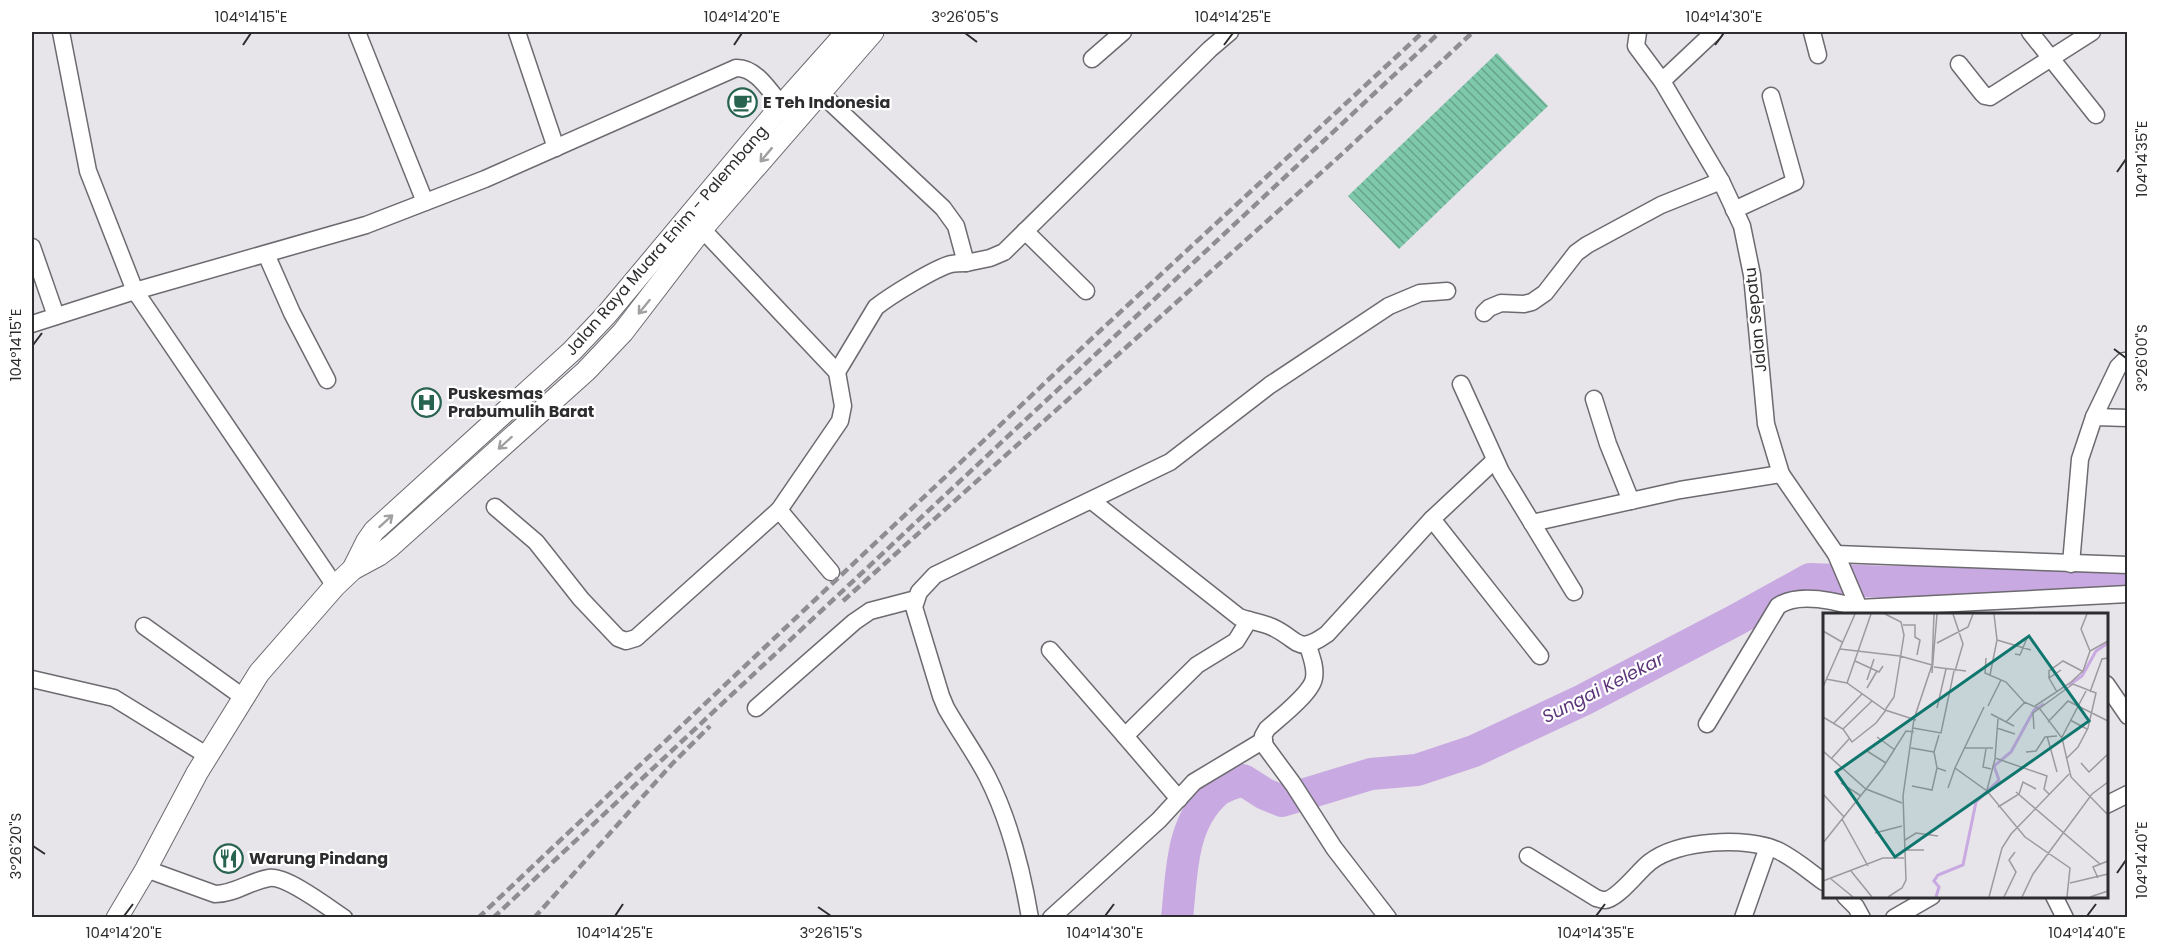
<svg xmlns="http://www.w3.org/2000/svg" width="2159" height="949" font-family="Poppins,sans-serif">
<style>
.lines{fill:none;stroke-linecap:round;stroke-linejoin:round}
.river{stroke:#c8a9e1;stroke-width:32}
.building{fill:url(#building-back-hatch)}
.minor-casing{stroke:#6d6a70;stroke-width:19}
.major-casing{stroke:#6d6a70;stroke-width:23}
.minor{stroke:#fff;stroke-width:16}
.major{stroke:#fff;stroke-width:21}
.rail{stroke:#8f8d91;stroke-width:4.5;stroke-dasharray:9 4.5;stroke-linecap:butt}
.oneway{stroke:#a0a0a1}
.ticks{fill:none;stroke:#2d2c2e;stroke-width:2}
.labels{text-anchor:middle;stroke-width:4.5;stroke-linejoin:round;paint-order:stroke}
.poi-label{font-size:16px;font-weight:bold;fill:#2d2c2e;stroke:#fff;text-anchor:start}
.street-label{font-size:16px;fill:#2d2c2e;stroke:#fff}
.water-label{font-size:18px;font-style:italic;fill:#5d3679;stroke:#fff}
.inset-river{fill:none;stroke:#c8a9e1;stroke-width:3}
.inset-road{fill:none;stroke:#9d9a9f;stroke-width:1.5}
.view{fill:#0f766e;fill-opacity:0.15;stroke:#0f766e;stroke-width:3}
.inset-edge{fill:none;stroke:#2d2c2e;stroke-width:3}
.neatline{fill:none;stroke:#2d2c2e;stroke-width:2}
.ticks-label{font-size:15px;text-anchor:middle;fill:#2d2c2e}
</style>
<defs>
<pattern id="building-back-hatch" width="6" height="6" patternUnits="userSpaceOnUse" patternTransform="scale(1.5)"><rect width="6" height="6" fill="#7ec8ab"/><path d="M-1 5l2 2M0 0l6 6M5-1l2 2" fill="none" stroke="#68a38c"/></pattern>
</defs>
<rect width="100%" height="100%" fill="#e7e4ea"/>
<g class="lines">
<path class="river" d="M1177 918C1182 874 1180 823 1217 791 1223 786 1235 783 1243 780L1265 794 1282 801 1371 774 1417 770 1474 751 1583 700 1736 620 1810 579 1889 582 2128 580"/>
</g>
<path class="building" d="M1497 53 1548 106 1399 249 1348 196Z"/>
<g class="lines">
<defs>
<g id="minor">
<path d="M61 32 88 171 135 291 335 586"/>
<path d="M357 32 425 202"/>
<path d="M517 32 556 148"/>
<path d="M1638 32 1636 46 1662 81 1721 181 1742 226 1752 275 1766 424 1781 474 1836 554 1859 608 1858 614"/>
<path d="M1812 32 1818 55"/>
<path d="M2030 32 2096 115"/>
<path d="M1092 59 1123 32"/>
<path d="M1959 64 1982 93 1985 96 1990 97 2092 32"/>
<path d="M1662 81 1714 32"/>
<path d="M812 85 943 208 956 226 966 263 990 258 1004 252 1210 49 1230 32"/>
<path d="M1734 210 1795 182 1771 96"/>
<path d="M693 224 702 229 837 372"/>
<path d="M1025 231 1086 291"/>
<path d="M32 247 56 316"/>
<path d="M266 254 292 313 327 380"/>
<path d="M1484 313 1489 308 1501 303 1524 304 1532 302 1545 293 1576 253 1587 245 1661 205 1721 181"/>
<path d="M32 324 135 291 366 225 485 179 736 68C759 67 774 99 789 114"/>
<path d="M1461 384 1501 472 1574 592"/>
<path d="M1594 399 1608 444 1631 501"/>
<path d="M2094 417 2118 367 2124 361H2128"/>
<path d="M1092 501 1239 617C1249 621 1261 622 1272 627 1299 639 1296 656 1327 634L1432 519 1495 460"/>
<path d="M495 507 536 542 581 599 618 638 626 641 636 638 779 510"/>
<path d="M1432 519 1540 656"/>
<path d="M1532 523 1680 490 1781 474"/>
<path d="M1836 554 2128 565"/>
<path d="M2071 564 2080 459 2094 417 2128 418"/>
<path d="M831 572 779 510 840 421 843 406 837 372 876 307C890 296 935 268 951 264 956 263 961 263 966 263"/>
<path d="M144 626 243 697"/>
<path d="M1308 646C1311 656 1316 667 1314 678 1312 693 1279 718 1267 729L1263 736 1265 746 1293 784 1334 848 1388 918"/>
<path d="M1050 650 1125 736"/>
<path d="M32 679 114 698 208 756"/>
<path d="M2106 684 2128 716"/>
<path d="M756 708 854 622 870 611 916 599"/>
<path d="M1707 724 1778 606C1798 592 1836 601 1859 608L2128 594"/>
<path d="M1179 799 1125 736 1197 665 1236 641 1249 620"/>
<path d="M2106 805 2128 794"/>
<path d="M1528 856 1596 898C1599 899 1602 900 1605 900 1618 899 1639 870 1650 862 1678 840 1747 836 1779 851 1795 859 1810 872 1824 882"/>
<path d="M146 869 215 894C235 894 250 881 269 878 286 875 329 908 344 918"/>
<path d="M1845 896 1856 907 1862 918"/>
<path d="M2054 896 2065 918"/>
<path d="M1030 918C1022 870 1009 819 987 776 975 753 959 731 946 708L941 696 914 607 919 592 935 575 1170 462 1270 385 1389 306 1420 293 1447 291"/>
<path d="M1051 918 1159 820 1194 782 1264 740"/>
<path d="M1743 918 1768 847"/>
<path d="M1894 918 1932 896"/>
</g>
<g id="major">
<path d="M353 569 367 541 374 531 572 351 607 314 781 106 847 32"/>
<path d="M117 918 146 869 197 773 259 673 335 586 353 569 379 555 391 546 586 371 623 332 702 229 873 32"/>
</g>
</defs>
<use href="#minor" class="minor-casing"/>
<use href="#major" class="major-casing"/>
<use href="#minor" class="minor"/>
<use href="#major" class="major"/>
<g class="rail">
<path d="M843 601 1343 153 1473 32"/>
<path d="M478 918 1103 328 1423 32"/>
<path d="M493 918 1440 32"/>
<path d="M534 918 672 764 710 726"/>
</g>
</g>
<defs><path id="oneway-shaft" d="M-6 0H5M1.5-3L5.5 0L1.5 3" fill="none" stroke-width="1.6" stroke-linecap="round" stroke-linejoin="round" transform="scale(1.5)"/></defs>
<g class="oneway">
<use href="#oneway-shaft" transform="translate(766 155) rotate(130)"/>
<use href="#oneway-shaft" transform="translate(644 307) rotate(129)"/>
<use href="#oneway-shaft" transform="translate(505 443) rotate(138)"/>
<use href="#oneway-shaft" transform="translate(386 521) rotate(-42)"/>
</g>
<path class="ticks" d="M965 33 977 42M243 45 251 33M734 45 742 33M1224 45 1233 33M1715 45 1724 33M2117 172 2126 159M33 345 42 333M2114 349 2126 358M33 846 45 854M2117 873 2126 860M818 907 831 916M124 916 133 904M615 916 623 904M1105 916 1114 904M1596 916 1605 904M2087 916 2096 904"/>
<defs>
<symbol id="cafe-ring" viewBox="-11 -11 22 22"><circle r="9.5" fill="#fff" stroke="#27634f" stroke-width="1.5"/><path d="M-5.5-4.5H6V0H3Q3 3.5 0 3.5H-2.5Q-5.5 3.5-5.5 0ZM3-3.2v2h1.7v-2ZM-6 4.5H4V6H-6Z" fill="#27634f"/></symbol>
<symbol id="hospital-ring" viewBox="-11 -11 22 22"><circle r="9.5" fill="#fff" stroke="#27634f" stroke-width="1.5"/><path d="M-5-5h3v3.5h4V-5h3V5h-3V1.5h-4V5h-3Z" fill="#27634f"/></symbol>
<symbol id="restaurant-ring" viewBox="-11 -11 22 22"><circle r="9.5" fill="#fff" stroke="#27634f" stroke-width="1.5"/><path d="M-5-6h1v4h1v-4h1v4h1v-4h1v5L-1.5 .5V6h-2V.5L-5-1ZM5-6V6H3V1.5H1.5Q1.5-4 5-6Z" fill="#27634f"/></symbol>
</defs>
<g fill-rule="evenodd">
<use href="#cafe-ring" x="726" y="86" width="33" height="33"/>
<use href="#hospital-ring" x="410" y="386" width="33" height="33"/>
<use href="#restaurant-ring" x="212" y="842" width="33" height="33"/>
</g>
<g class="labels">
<g class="poi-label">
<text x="763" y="108">E Teh Indonesia</text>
<text x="448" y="399">Puskesmas<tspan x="448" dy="18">Prabumulih Barat</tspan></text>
<text x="249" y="864">Warung Pindang</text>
</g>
<g class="street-label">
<text transform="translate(666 240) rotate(-49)" y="6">Jalan Raya Muara Enim - Palembang</text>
<text transform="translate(1755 320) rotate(-96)" y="6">Jalan Sepatu</text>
</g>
<g class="water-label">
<text transform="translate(1603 688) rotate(-27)" y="6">Sungai Kelekar</text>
</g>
</g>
<g transform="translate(1823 613)">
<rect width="285" height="285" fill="#e7e4ea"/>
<path class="inset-river" d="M246 72 259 63 273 38 285 30M113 284 116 274 111 268 115 262 140 252 153 189 176 167 171 153 188 139 211 97 221 91"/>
<path class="inset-road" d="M130 1 140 31 132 58M264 1 258 16 267 38M80 12H92V24L97 27 94 42M0 18 19 29M174 27 208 37M114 30 145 14 150 1M17 36 77 43 109 52M192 41 197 42 204 25M163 45 162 60 183 69 201 89 217 96 239 125 248 164 285 202M32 48 56 59 60 53M111 54 143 58M109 60 114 1M167 62 174 27 171 1M226 65V58L240 48 259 58M3 66 24 70 62 97 93 107M44 67 51 46M24 70 48 1M0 74 32 1M44 75 54 58M234 79 226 65 238 57M267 79 279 46 285 45M165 93 178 67M212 93 247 70 260 58 267 38 285 28M161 94 132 155 164 178 202 224 247 255 244 284M114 95 123 56M62 97 71 84 81 22 78 9 62 1M168 101 191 113M0 104 20 116 29 129 53 110 63 97M175 106 172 145 224 163 221 176 226 181M247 107 264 116M183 109 202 89M225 109 245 88 285 108M11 110 39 81M90 115 118 120 131 58M174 115 192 121M20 116 49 88M211 116 210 100 250 71 273 80 265 115 255 134 243 146M116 122 111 139 114 155 123 158M224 123 234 159M54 124 72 137M239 124 263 78M88 135 111 139M142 135H170M163 136 160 154 168 156M0 138 43 176 79 190M44 138 63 150M203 139 213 138 222 124 234 123M8 146 26 126M258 150 266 159 285 141M18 170 38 183M89 173 109 177 114 155M125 175 132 155M164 177 172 146M193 179 277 251M0 181 21 204M175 194 196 181 200 169 213 176M19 206 45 253M52 220 79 213M82 227 93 220 115 223M0 230 59 156 83 118 91 119M81 237H101M28 258 49 284M275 265 270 254 285 248M8 266 30 284M0 268 60 245H81M247 270 285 261M65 284 79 275 83 267 80 183 91 106 109 52 111 1M166 284 179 235 188 221 246 161M181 284 193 259 186 247 192 239M199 284 210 261 269 181 285 169M267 284 285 278"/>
<path class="view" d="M206 23 266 108 72 244 13 159Z"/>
<rect width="285" height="285" class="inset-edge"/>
</g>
<rect width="2159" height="949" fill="none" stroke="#ffffff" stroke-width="66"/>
<rect x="33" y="33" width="2093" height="883" class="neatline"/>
<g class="ticks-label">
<text x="251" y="22">104°14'15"E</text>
<text x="742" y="22">104°14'20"E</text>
<text x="965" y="22">3°26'05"S</text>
<text x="1233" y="22">104°14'25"E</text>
<text x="1724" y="22">104°14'30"E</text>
<text transform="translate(2142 159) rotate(-90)" y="5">104°14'35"E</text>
<text transform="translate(16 345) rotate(-90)" y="5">104°14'15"E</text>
<text transform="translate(2142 358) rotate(-90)" y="5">3°26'00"S</text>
<text transform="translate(16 846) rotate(-90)" y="5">3°26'20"S</text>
<text transform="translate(2142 860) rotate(-90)" y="5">104°14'40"E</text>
<text x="124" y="938">104°14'20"E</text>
<text x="615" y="938">104°14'25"E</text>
<text x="831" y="938">3°26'15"S</text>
<text x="1105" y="938">104°14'30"E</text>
<text x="1596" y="938">104°14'35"E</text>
<text x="2087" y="938">104°14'40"E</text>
</g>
</svg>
